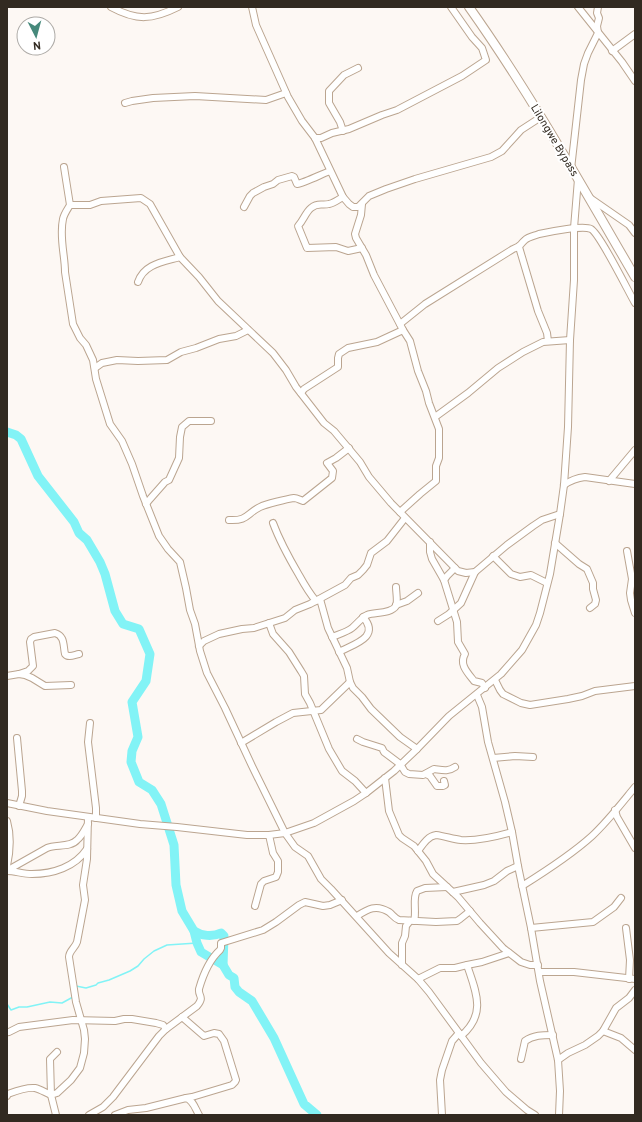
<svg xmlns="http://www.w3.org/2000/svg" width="642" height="1122" font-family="Overpass,sans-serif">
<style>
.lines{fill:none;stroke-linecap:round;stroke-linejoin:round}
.stream{stroke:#82f3f6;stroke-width:1.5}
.river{stroke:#82f3f6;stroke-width:9}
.minor-casing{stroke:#bba590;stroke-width:8}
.major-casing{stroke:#bba590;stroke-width:10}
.minor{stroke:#fff;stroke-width:6}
.major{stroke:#fff;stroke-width:8}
.labels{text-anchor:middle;stroke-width:4;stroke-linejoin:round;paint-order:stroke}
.street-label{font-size:11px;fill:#322a21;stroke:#fff}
</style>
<rect width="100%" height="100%" fill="#fdf8f4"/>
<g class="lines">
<g class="stream">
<path d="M76 986 86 988 96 985 98 983 109 980 130 971 138 966 144 959 154 951 167 945 197 943"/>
<path d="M7 1004 11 1010 19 1007H27L50 1002 62 1003 73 997"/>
</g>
<g class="river">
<path d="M7 432 16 435 21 439 38 476 74 522 79 533 87 540 100 562 105 574 115 611 123 624 139 629 150 654 146 681 132 702 138 737 132 751 131 762 139 782 152 790 161 804 174 845 176 885 182 911 194 931 197 943 201 952 223 965 229 975 234 978 235 987 239 992 252 1001 274 1038 304 1104 317 1115"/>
<path d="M194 931C201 936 213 937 221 933L224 936 223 965"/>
</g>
<defs>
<g id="minor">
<path d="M111 7C137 21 152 20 178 7"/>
<path d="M252 7 256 25 288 97 302 121 315 138 343 197 349 204 353 207H358L369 196 386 189 415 179 491 157 502 151 521 130 541 117"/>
<path d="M578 7 622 62 635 81"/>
<path d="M612 51 635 34"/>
<path d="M125 103 132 101 153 98 195 96 266 100 286 93"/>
<path d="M343 131 340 122 329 103V91L344 75 358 68"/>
<path d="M315 138H321L332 133 349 129 382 115 397 110 462 76 486 60 482 48 472 37 451 7"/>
<path d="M64 167 70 205"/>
<path d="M571 169 581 80 584 64 588 53 598 33 597 26 599 18 597 13 598 7"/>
<path d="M343 197C339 199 334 203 329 204 322 206 318 202 311 208 305 213 304 220 298 226L307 248 336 247 348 251 362 248"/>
<path d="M590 198 629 225 635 233"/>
<path d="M362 204 361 215 355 234 356 238 366 255 374 275 403 330 410 341 418 371 426 391 429 403 439 429V458L436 466V481L420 494 400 512"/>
<path d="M244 207 250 196 253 193 264 187 273 184 278 180 292 176 294 177 297 184C304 183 322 174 330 171"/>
<path d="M519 247 538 311 547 333 548 341"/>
<path d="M138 282C144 264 163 262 180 257"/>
<path d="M400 324 425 304 513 249C522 246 519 245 525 240 528 237 534 236 539 234 548 232 583 225 591 229 600 234 628 291 635 303"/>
<path d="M95 368 102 363 117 360 138 361 167 360 181 352 196 348 219 339 236 336 248 330"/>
<path d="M301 393 304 389 338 367V358L339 354 348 348 377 342 403 330"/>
<path d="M435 417 468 393 498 368 523 352 543 342 570 340"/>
<path d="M609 481 635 450"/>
<path d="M564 485C571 480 576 478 585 477L635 484"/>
<path d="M146 504 150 499 165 482 169 480 179 458 180 437 182 427 189 421H211"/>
<path d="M229 520C248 521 246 514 260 507 266 504 287 499 294 498 297 498 300 500 303 501L332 478 333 471 327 463 336 458 349 448"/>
<path d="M273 523C280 542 289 558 299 575 304 584 309 593 316 601"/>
<path d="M430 542V552L432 559 444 580 457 622 458 642 465 654C459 664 467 672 474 681L482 683 485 688"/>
<path d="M555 543 579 564 587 569 593 583V589L596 600 595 604 590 608"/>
<path d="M627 551 632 579 630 593 631 600 635 613"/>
<path d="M493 556 511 574 520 577 531 575 547 583"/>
<path d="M444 580 447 576 455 568"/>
<path d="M320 599 328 628 347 668 350 682 353 688 362 697 371 709 400 737 417 749"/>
<path d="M396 605 407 601 418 593"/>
<path d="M438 621 449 614 461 603 475 572"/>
<path d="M269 623 273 634 289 652 301 671 304 676 305 694 310 703 329 749 342 771 355 781 366 793"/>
<path d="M332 637C339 634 347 632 352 628 357 624 361 618 367 615 375 612 391 614 396 606 398 602 396 592 396 587"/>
<path d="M199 646 204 641 219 634 242 629 254 628 285 618 295 610 310 604 345 585 351 578 358 575 363 570 367 565 371 553 387 541 405 518"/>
<path d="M339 652C354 644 381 637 363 617"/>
<path d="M19 674 28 671 33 666 30 642 31 639 34 637 55 633C65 636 63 645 65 654 68 658 74 655 79 654"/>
<path d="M7 676 19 674 25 675 32 678 45 686 71 685"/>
<path d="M495 680 500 690 503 694 521 703 530 705 568 699 582 696 595 691 635 686"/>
<path d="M477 695 482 707 488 742 505 802 512 832 518 866 531 928 540 981 558 1060 560 1091 559 1115"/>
<path d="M90 723 88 742 96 808V818"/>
<path d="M17 738 22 791V796L19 806"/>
<path d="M357 739 363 742 382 748 384 752 400 764 405 772 409 774 423 775 434 769C442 770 448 772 455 767"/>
<path d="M241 743 276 722 293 713 321 710 350 682"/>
<path d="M493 758 515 756 533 757"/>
<path d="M426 774 430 776 437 786H443L445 785 444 781"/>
<path d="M385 778 389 811 399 835 402 838 414 846 426 861 433 874 458 897 480 923 503 948 521 962 530 965H538"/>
<path d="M7 803 47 811 140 824 177 827 247 835H269L285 833 314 823 354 801 366 793 394 771 417 749 449 716 501 674 522 650 536 625 540 613 550 574 560 514 564 485 568 427 570 340 574 280V228L578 179"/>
<path d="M615 810 617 817 635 848"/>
<path d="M7 821C11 835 10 852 7 866"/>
<path d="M418 851C423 844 428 836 436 835 444 836 453 839 461 840 476 841 498 836 512 832"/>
<path d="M8 870 47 848C56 844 70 848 77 840 82 836 85 829 88 824"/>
<path d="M7 871C15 871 23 874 32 874 53 874 75 867 87 849"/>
<path d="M522 886C546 871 571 855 592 836 608 821 621 804 635 787"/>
<path d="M453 892 484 885 494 881 507 871 518 866"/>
<path d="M255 906 261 884 264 881 276 877 278 872V861L273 853 269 835"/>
<path d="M357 916C368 909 376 904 389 912 393 915 394 918 399 920L436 922 457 921 460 919 470 911"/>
<path d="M414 921C417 911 412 899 417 891L425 888 447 887"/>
<path d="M531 928 593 922 614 907 621 898"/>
<path d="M626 928 630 960 629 979"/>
<path d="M402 965V943L405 936 406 926 410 921"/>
<path d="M539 972H574L635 979"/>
<path d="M418 979 440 968H455L467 965 482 962 509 953"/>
<path d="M182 1017 204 1036 214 1033 219 1034 224 1041 236 1080 235 1082 232 1085 192 1097 186 1098"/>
<path d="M603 1031 621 1038 635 1050"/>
<path d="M9 1032 19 1027 73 1020 115 1021 124 1019H132L156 1023 163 1025 166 1029"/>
<path d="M461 1036C487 1014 476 992 467 965"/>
<path d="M521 1059 525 1041C533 1035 543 1035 553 1035"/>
<path d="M558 1060 568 1053 585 1045 598 1036 603 1031 616 1008 629 998 635 990"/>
<path d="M7 1096 8 1094C16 1091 26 1087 35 1088 40 1089 46 1093 51 1095L50 1059 57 1052"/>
<path d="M56 1115 51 1095 57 1093 71 1080 80 1068 84 1053 85 1039 84 1030 76 1002 69 957C69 951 75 948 77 942L85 900 83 885 87 859 88 817"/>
<path d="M89 1115 103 1107 113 1097 159 1036 166 1029 197 1006C205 996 198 997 199 989 203 975 209 960 220 950L221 948V943L263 930 276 922 299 905 305 902 323 906 330 905 342 900"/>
<path d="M115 1115 128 1110 146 1108 186 1098C193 1100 195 1108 199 1115"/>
<path d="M442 1115 440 1080 442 1070 452 1041 459 1033"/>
<path d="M535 1115 527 1110 506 1092 481 1063 429 992 418 979 389 953 331 889 321 879 308 856 295 847 285 833 252 766 225 708 207 673 200 651 195 624 190 610 186 588 180 562 168 549 159 536 143 496 132 464 122 441 110 424 96 379 93 360 86 345 80 338 73 324 65 272C65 255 59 237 63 219 64 214 67 210 70 205H90L101 201 141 198 150 204 180 257 199 277 218 301 273 353 286 370 296 387 324 423 334 431 360 462 369 477 391 503 458 571 466 573 475 572 507 545 533 526 542 520 560 514"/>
</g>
<path id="major" d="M469 7C530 93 582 186 635 277"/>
</defs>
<use href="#minor" class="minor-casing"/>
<use href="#major" class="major-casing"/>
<use href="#minor" class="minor"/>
<use href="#major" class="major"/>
</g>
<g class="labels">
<g class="street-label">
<text transform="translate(555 140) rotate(59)" y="4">Lilongwe Bypass</text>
</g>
</g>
<rect width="642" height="1122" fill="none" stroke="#322a21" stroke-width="16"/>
<g transform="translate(36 36) rotate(174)"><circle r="19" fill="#ffffff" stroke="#adaaa6"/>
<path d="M0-3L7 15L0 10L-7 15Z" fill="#46897b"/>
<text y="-6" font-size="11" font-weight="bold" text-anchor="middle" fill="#322a21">N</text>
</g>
</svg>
